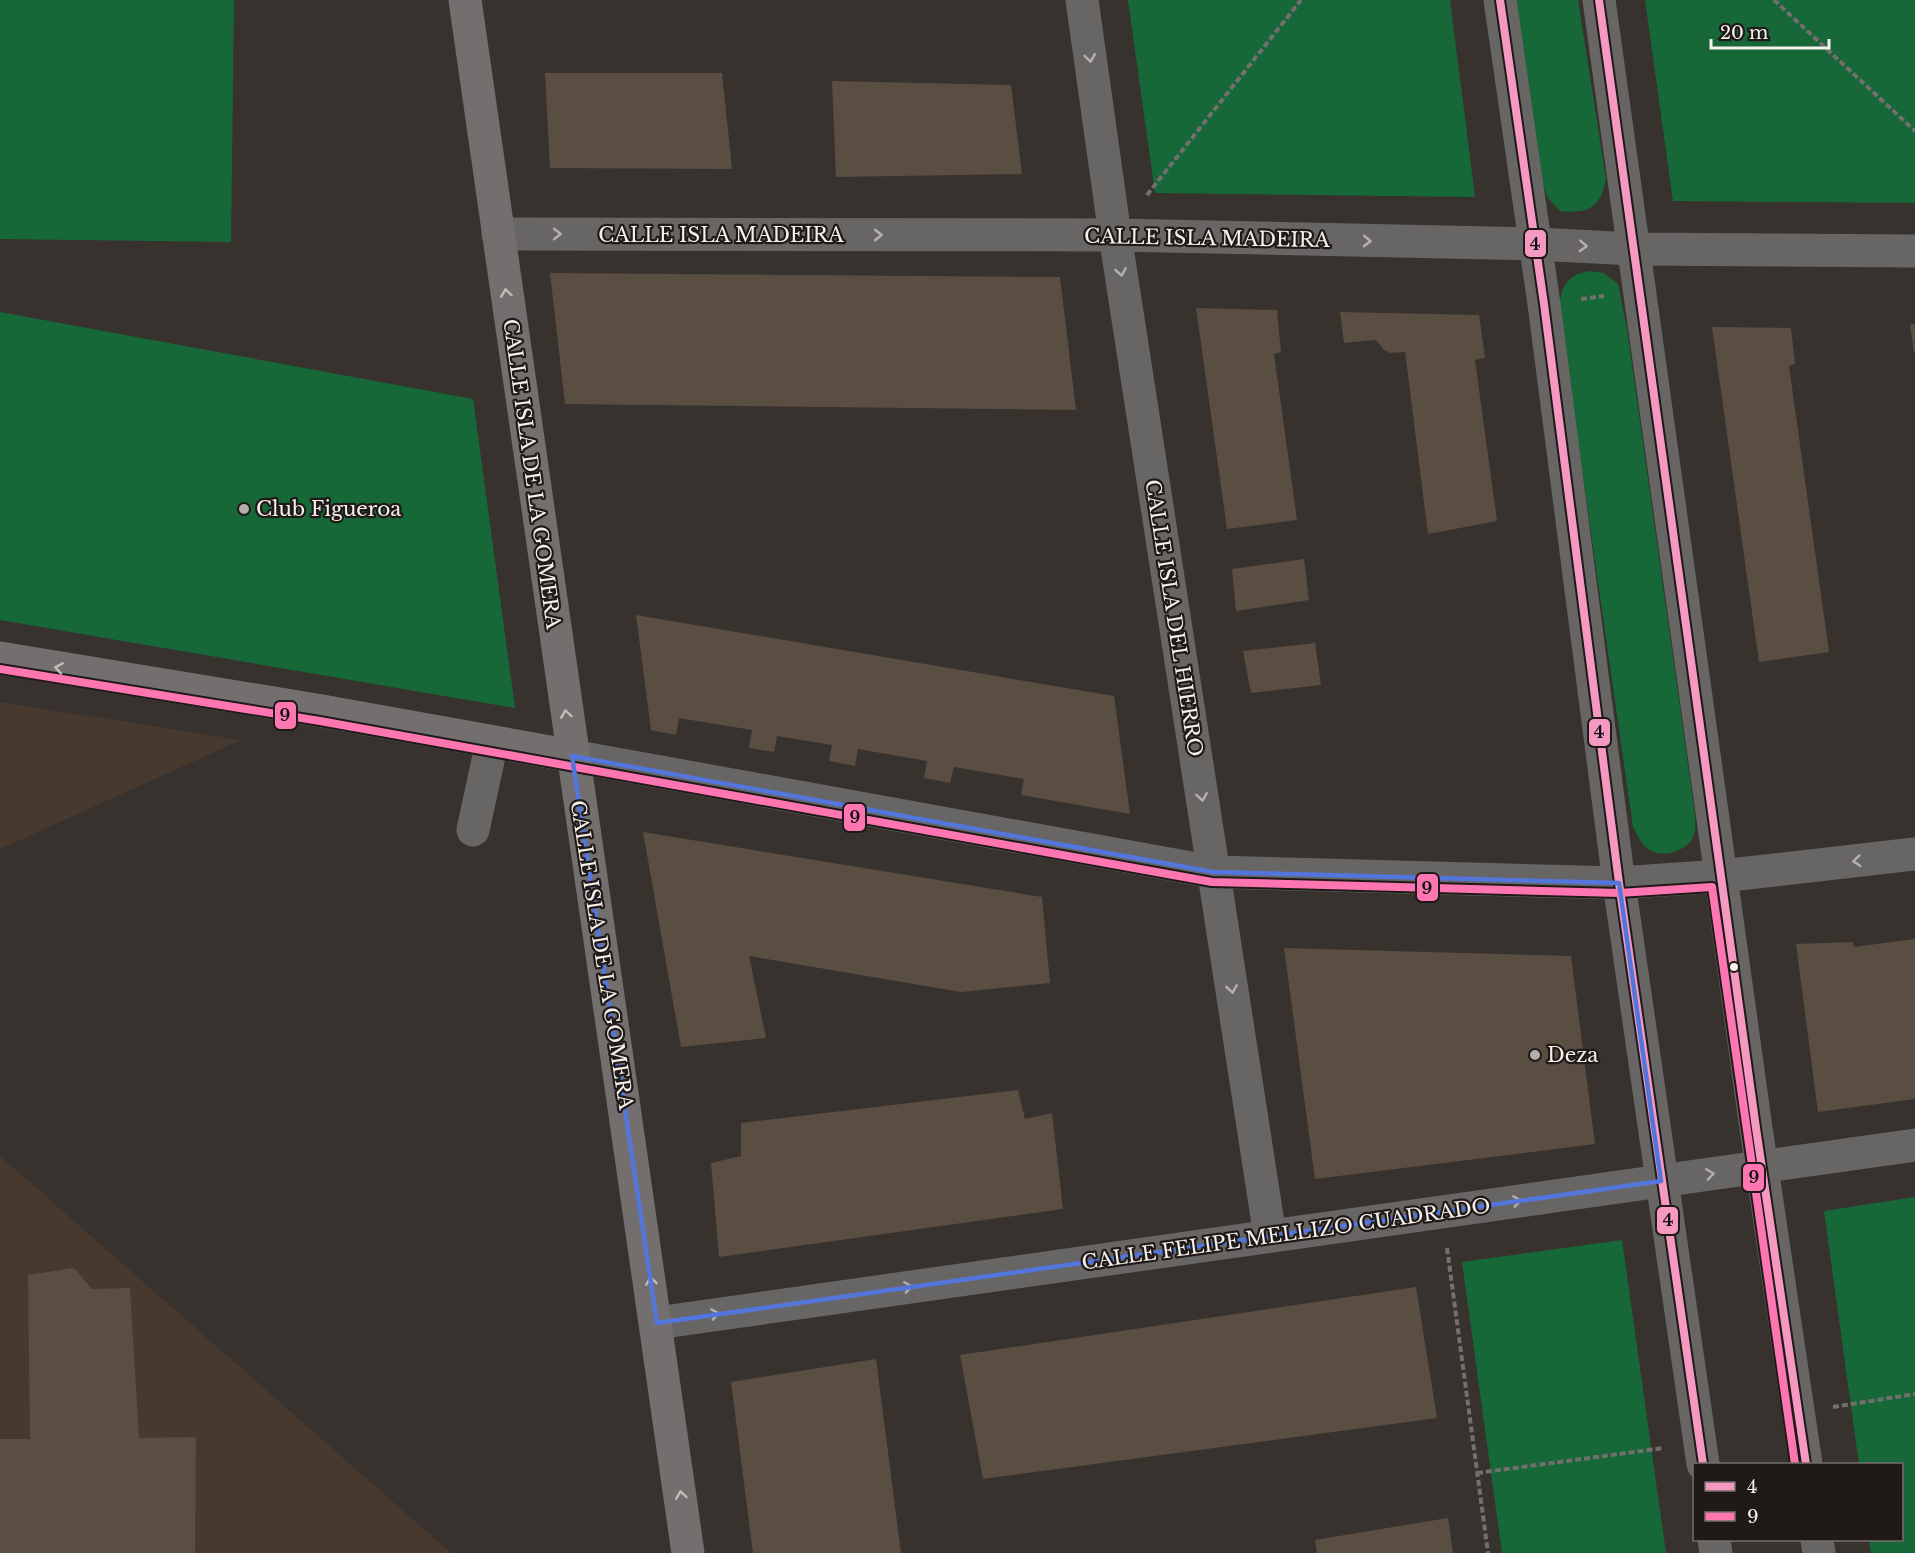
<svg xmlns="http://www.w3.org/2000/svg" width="1915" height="1553" font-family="'Libre Baskerville',serif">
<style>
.built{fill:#48392f}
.green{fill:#176838}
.building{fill:#5a4d42}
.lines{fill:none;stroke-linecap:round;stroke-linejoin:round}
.path{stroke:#726f6d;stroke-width:4;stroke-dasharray:6 3;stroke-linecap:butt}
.minor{stroke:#686565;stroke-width:33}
.major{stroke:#736f6e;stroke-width:33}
.bus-1-casing{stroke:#1f1a17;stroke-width:12}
.bus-2-casing{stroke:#1f1a17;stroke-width:12}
.bus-1{stroke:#f599c1;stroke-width:8}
.bus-2{stroke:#fd76b2;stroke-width:8}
.oneway{stroke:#b6b1af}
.oneway2{stroke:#c2bcb9}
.marked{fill:none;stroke:#5376dd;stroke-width:4.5;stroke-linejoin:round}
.poi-dot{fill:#b4ada9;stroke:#1f1a17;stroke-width:2}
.bus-dot{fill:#f6efeb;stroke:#1f1a17;stroke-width:2}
.labels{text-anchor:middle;stroke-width:4.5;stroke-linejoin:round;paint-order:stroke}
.street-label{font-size:20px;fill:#f6efeb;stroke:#1f1a17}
.poi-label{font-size:20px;fill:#f6efeb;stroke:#1f1a17;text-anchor:start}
.line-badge{stroke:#1f1a17;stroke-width:2}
.pale-badge-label{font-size:16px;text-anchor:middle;font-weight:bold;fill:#111}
</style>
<rect width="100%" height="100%" fill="#38322e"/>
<g class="built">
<path d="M0 702 241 740 0 849Z"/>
<path d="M0 1156 451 1553H0Z"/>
</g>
<g class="green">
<path d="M0 0H234L231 242 0 239Z"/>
<path d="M1128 0H1450L1475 197 1155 193Z"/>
<path d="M1516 0H1578L1606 179C1600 208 1589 214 1560 211L1547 197 1543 184Z"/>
<path d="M1645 0H1915V203L1673 201Z"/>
<path d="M1589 271 1604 273 1618 284 1627 329 1695 815C1695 821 1696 829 1694 834 1690 850 1663 859 1650 850 1641 845 1638 835 1633 827L1559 308C1561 287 1567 275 1589 271Z"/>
<path d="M0 312 473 399 515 708 0 620Z"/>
<path d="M1915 1197V1553H1871L1869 1540H1902V1464H1859L1824 1211Z"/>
<path d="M1622 1240 1666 1553H1502L1462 1262Z"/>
</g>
<g class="building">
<path d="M545 73H722L732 169 550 168Z"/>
<path d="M832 81 1011 85 1022 174 836 177Z"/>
<path d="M550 273 1060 277 1076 410 565 404Z"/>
<path d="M1196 308 1277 310 1281 352 1274 354 1297 520 1227 529Z"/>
<path d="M1340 312 1479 315 1485 358 1475 360 1497 521 1428 534 1405 352 1391 353 1384 350 1376 340 1344 343Z"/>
<path d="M1915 324V352H1914L1910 325Z"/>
<path d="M1712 327 1791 328 1795 364 1789 366 1829 652 1759 662Z"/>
<path d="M1304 559 1309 600 1236 611 1232 569Z"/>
<path d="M636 615 1114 696 1130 814 1021 795 1024 779 954 767 950 783 924 778 927 761 858 749 855 766 829 761 832 745 777 736 774 752 749 748 752 730 679 718 676 735 651 730Z"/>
<path d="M1315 643 1321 685 1251 693 1243 651Z"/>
<path d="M643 832 1042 897 1050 983 961 992 749 956 766 1038 681 1047Z"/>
<path d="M1915 939V1099L1818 1112 1796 944 1853 942 1854 947Z"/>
<path d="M1284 948 1571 956 1595 1144 1315 1179Z"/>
<path d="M1018 1090 1025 1119 1052 1113 1063 1209 719 1257 711 1163 741 1156V1123Z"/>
<path d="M74 1268 92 1289 130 1288 139 1438 196 1437 195 1553H0V1439H30L28 1275Z"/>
<path d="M1416 1287 1437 1418 983 1479 960 1355Z"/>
<path d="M876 1359 901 1553H753L731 1382Z"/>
<path d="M1448 1518 1453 1553H1317L1315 1540Z"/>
</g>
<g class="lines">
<g class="path">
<path d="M1774 0 1915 131"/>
<path d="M1147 195 1301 0"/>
<path d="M1581 299 1604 296"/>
<path d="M1447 1248 1488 1553"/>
<path d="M1833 1407 1915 1394"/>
<path d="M1477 1473 1664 1448"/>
</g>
<g class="minor">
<path d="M1082 0 1115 235 1270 1236"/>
<path d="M1500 0 1544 304 1619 883 1703 1464"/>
<path d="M1599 0 1756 1128 1806 1464"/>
<path d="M498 234 1115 235 1536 244 1634 249 1915 251"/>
<path d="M572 756 1213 872 1619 883 1721 876 1915 854"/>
<path d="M473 830 492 742"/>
<path d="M657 1323 1915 1145"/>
<path d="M1714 1540 1716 1553"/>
<path d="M1817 1540 1819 1553"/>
</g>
<g class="major">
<path d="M465 0 688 1553"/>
<path d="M0 658 322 711 572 756"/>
</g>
<defs>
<g id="bus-1">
<path d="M1500 0 1544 304 1619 883 1703 1464"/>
<path d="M1599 0 1756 1128 1806 1464"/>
</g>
<path id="bus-2" d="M0 669 320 721 1212 882 1619 893 1712 887 1795 1464"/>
</defs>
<use href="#bus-1" class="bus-1-casing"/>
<use href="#bus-2" class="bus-2-casing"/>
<use href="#bus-1" class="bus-1"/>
<use href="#bus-2" class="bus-2"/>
</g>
<defs><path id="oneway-chevron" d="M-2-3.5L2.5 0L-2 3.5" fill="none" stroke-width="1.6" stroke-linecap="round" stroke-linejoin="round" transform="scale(1.5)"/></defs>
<g class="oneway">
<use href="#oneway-chevron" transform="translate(1090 58) rotate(82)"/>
<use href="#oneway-chevron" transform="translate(557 234)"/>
<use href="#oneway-chevron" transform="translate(878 235)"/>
<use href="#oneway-chevron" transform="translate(1367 241) rotate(1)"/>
<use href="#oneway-chevron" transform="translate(1583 246) rotate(3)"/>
<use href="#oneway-chevron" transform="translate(1121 272) rotate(81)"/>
<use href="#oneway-chevron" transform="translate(1202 797) rotate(81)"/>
<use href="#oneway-chevron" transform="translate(1857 861) rotate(174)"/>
<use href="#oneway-chevron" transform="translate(1232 989) rotate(81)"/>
<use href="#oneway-chevron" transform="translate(1710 1174) rotate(-8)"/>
<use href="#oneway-chevron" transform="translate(1517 1201) rotate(-8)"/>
<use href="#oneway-chevron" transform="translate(908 1287) rotate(-8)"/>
<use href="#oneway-chevron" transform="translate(715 1314) rotate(-8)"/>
</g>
<g class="oneway2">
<use href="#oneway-chevron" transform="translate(506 293) rotate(-98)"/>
<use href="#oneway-chevron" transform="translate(59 668) rotate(-171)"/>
<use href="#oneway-chevron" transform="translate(566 714) rotate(-98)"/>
<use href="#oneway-chevron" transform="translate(651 1281) rotate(-99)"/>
<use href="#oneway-chevron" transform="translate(681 1495) rotate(-98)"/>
</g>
<path class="marked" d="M572 756 1213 872 1619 883 1661 1181 657 1323Z"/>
<g class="poi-dot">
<circle cx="244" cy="509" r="6"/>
<circle cx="1535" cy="1055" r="6"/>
</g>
<circle class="bus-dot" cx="1734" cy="967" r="5"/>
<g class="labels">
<g class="street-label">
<text x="721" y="242">CALLE ISLA MADEIRA</text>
<text transform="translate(1207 238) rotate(1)" y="7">CALLE ISLA MADEIRA</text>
<text transform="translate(532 474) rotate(82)" y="7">CALLE ISLA DE LA GOMERA</text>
<text transform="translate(1174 618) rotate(81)" y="7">CALLE ISLA DEL HIERRO</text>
<text transform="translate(602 955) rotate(81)" y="7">CALLE ISLA DE LA GOMERA</text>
<text transform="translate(1286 1234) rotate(-8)" y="7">CALLE FELIPE MELLIZO CUADRADO</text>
</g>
<g class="poi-label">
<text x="256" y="516">Club Figueroa</text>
<text x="1547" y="1062">Deza</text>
</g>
</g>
<g class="line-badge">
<rect x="1524" y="229" width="23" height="29" rx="6" fill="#f599c1"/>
<rect x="274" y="701" width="23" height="29" rx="6" fill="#fd76b2"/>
<rect x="1588" y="718" width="23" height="29" rx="6" fill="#f599c1"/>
<rect x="843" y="803" width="23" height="29" rx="6" fill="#fd76b2"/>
<rect x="1416" y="873" width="23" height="29" rx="6" fill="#fd76b2"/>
<rect x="1742" y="1163" width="23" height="29" rx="6" fill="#fd76b2"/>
<rect x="1656" y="1206" width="23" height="29" rx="6" fill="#f599c1"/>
</g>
<g class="pale-badge-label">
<text x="1535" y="250">4</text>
<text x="285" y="721">9</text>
<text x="1599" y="738">4</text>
<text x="855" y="823">9</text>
<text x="1427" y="894">9</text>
<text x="1754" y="1183">9</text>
<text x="1668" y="1226">4</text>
</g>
<rect x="1693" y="1463" width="210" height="78" fill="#1f1a17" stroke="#756f6c" stroke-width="1.5"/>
<rect x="1705" y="1482" width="30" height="9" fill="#f599c1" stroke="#756f6c" stroke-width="1.5"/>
<text x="1747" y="1493" font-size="18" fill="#f6efeb">4</text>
<rect x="1705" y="1512" width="30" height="9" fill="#fd76b2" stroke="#756f6c" stroke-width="1.5"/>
<text x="1747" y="1523" font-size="18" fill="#f6efeb">9</text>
<path d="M1711 39v9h118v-9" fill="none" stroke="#f6efeb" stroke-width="3"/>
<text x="1720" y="39" font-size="18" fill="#f6efeb" stroke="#1f1a17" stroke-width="4.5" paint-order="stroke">20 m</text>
</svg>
